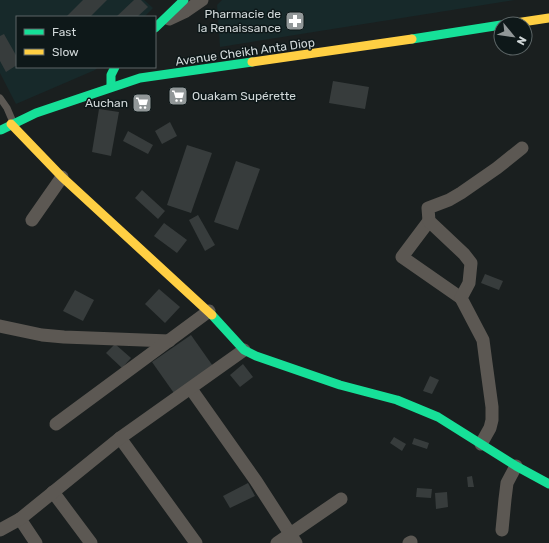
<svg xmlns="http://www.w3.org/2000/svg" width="549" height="543" font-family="Rubik,sans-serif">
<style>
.built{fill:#17292a}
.building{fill:#373c3c}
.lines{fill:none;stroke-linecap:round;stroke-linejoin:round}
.lane{stroke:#5c5853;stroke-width:7}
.street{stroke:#5c5853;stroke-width:13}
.fast{stroke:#16e098;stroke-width:9}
.slow{stroke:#ffcf43;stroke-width:9}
.labels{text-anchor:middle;stroke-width:3;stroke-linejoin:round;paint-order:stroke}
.poi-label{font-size:12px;fill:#d1d8d9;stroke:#0e1819;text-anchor:end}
.street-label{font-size:12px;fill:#d1d8d9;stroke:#0e1819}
</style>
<rect width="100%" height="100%" fill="#1a1f1f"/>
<g class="built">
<path d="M0 0H144L153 8 144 17H17V67H98L95 70 16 104 0 73Z"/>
<path d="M222 0H515L220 47 217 5Z"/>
</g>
<g class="building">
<path d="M83 0H107L90 17H68L67 16Z"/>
<path d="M134 0H141L148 7 137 17H116Z"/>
<path d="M4 34 17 57V65L6 72 0 61V36Z"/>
<path d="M333 81 369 87 365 109 329 103Z"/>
<path d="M99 109 119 112 111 156 92 152Z"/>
<path d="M170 122 177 136 162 144 155 131Z"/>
<path d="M128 131 153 145 148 154 123 141Z"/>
<path d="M187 145 212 153 191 213 167 205Z"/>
<path d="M236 161 260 169 238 230 214 222Z"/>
<path d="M142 190 165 211 158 219 135 198Z"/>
<path d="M198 215 215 245 205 251 189 220Z"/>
<path d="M164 223 187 240 177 253 154 236Z"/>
<path d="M485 274 503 281 499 290 481 283Z"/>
<path d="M159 289 180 307 165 323 145 304Z"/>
<path d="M75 290 94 300 83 321 63 311Z"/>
<path d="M191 335 215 369 176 396 152 362Z"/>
<path d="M115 344 131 358 122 368 106 353Z"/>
<path d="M243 364 253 377 240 387 230 375Z"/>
<path d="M430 376 439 380 432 394 423 391Z"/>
<path d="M394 437 406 444 402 451 390 443Z"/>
<path d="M414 438 429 443 427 449 412 444Z"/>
<path d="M472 476 474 487H468L467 477Z"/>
<path d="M248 483 255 496 230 508 223 496Z"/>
<path d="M417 488 432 489 431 498 416 497Z"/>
<path d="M447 492 448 507 436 509 435 493Z"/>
</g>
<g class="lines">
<path class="lane" d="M0 98 7 108 13 122"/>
<g class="street">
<path d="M169 19 186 11 202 0"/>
<path d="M32 220 62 177"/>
<path d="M429 221 402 257 461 298"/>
<path d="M0 326 42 335 64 337 169 341"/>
<path d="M191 389 256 481 296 543"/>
<path d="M56 424 209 311"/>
<path d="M120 438 196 543"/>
<path d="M481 444 490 428 492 420V407L486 363 483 340 461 298 469 283 471 263 464 254 429 221 428 208 449 200 461 193 497 168 522 148"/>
<path d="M53 492 91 543"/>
<path d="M20 519 36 543"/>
<path d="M0 530 20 519 120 438 244 350"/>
<path d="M502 530 505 499 507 483 516 466"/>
<path d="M277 543 341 499"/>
<path d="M409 543 411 542"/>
</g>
<g class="fast">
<path d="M155 28 184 0"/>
<path d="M412 39 501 25"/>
<path d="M111 87V75L115 67"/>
<path d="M1 130 36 113 140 78 252 62"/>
<path d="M212 315 244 350 256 356 340 385 397 400 438 417 516 466 549 484"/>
</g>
<g class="slow">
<path d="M509 24 549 18"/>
<path d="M252 62 412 39"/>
<path d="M11 124 62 177 212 315"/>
</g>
</g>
<defs>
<symbol id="pharmacy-square" viewBox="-11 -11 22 22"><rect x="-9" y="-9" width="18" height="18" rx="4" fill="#919798" stroke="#0e1819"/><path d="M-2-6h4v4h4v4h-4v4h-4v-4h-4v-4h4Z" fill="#fff"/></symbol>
<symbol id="supermarket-square" viewBox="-11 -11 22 22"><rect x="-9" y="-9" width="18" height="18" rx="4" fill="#919798" stroke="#0e1819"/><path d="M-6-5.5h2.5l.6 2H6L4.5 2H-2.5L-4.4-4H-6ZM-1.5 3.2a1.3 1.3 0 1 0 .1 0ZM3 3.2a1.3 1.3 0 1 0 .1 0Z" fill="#fff"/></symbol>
</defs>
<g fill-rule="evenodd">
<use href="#pharmacy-square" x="284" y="10" width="22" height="22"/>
<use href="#supermarket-square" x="167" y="85" width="22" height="22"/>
<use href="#supermarket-square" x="131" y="92" width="22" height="22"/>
</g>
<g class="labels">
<g class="poi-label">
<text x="281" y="18">Pharmacie de<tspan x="281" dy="14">la Renaissance</tspan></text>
<text x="192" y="100" text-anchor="start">Ouakam Supérette</text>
<text x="128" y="107">Auchan</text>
</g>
<g class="street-label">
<text transform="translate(245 52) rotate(-8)" y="4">Avenue Cheikh Anta Diop</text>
</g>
</g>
<rect x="16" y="16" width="140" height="52" fill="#0e1819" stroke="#5c6566"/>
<rect x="24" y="29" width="20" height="6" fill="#16e098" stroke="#5c6566"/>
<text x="52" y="36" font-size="12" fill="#d1d8d9">Fast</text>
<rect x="24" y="49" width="20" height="6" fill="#ffcf43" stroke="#5c6566"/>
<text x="52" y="56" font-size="12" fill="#d1d8d9">Slow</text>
<g transform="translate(513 36) rotate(119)"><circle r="19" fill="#0e1819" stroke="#5c6566"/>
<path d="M0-3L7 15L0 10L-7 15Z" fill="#919798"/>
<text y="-6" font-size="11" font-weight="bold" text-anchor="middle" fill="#d1d8d9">N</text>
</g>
</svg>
